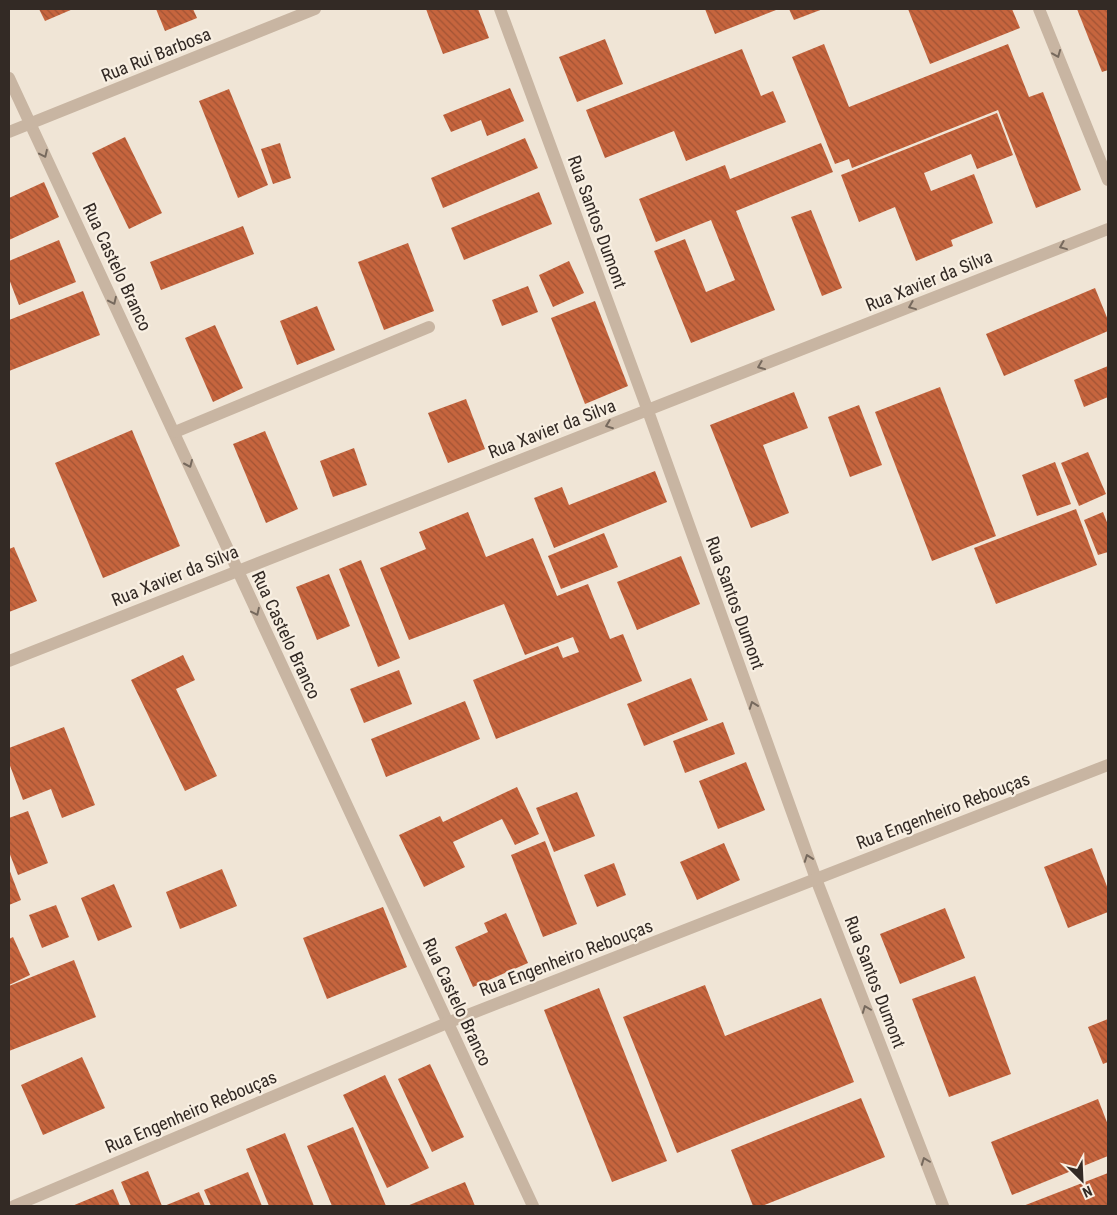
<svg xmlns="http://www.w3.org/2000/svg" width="1117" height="1215" font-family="'Roboto Condensed',sans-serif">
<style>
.building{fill:url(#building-back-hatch)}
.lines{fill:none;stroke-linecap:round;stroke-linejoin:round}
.minor{stroke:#c8b5a2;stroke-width:12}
.oneway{stroke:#76695d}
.labels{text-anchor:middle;stroke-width:4.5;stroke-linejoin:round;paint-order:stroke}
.street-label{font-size:18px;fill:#332a25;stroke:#f8efe2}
</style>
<defs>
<pattern id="building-back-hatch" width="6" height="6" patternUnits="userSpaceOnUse" patternTransform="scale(1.25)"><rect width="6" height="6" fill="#c6653e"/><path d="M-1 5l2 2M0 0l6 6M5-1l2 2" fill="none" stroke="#a15334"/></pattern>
</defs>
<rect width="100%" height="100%" fill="#f0e5d6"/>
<g class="building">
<path d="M39 9H73L45 21Z"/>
<path d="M156 9H193L197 18 165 31Z"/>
<path d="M426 9H478L489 38 443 54Z"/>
<path d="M705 9H775L776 10 715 34Z"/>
<path d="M789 9H823L794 20Z"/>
<path d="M908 9H1012L1020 28 930 64Z"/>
<path d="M1077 9H1108V70L1102 72Z"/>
<path d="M605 39 623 84 577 102 559 57Z"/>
<path d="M824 44 849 107 1008 44 1029 97 1043 92 1081 190 1036 208 998 110 852 168 849 159 835 164 792 57Z"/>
<path d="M742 49 761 96 773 91 786 122 686 161 674 131 605 158 586 110Z"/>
<path d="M510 88 524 121 487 136 481 120 451 132 443 115Z"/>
<path d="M229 89 268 185 238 198 199 101Z"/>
<path d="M997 113 1013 155 977 169 971 154 924 173 931 191 974 174 993 223 951 240 953 246 916 261 895 207 859 222 841 175Z"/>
<path d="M125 137 162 213 129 229 92 153Z"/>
<path d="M525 138 538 168 443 208 431 178Z"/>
<path d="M280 143 291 178 273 184 261 149Z"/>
<path d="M821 143 833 172 736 211 775 310 691 343 654 251 685 239 706 292 735 280 711 220 656 242 639 199 725 165 730 179Z"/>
<path d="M44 182 59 217 9 240V198Z"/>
<path d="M539 192 552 224 464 260 451 228Z"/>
<path d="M811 210 842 288 822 296 791 217Z"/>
<path d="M243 226 254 254 161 290 150 262Z"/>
<path d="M59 240 76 282 19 305 9 279V261Z"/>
<path d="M408 243 434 311 384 330 358 262Z"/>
<path d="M569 261 584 293 553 307 539 275Z"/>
<path d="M528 286 538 312 502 326 492 300Z"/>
<path d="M1095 288 1108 320V331L1004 376 986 334Z"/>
<path d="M83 291 100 335 9 371V320Z"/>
<path d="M595 301 628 386 585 404 551 318Z"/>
<path d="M317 306 335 350 297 365 280 321Z"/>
<path d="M215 325 243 388 213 402 185 338Z"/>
<path d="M1108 366V397L1084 407 1074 380Z"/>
<path d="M940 387 996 536 932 561 875 412Z"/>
<path d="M794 392 808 428 763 445 789 513 751 528 710 425Z"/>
<path d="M466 399 485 449 448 463 428 413Z"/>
<path d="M859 405 882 465 850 477 828 417Z"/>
<path d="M132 430 180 546 103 578 55 463Z"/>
<path d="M265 431 298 509 266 523 233 444Z"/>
<path d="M354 448 367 485 333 497 320 461Z"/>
<path d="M1088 452 1106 494 1079 506 1061 463Z"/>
<path d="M1055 462 1071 504 1037 516 1022 475Z"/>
<path d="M655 471 667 502 554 548 534 498 562 487 569 505Z"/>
<path d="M1076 509 1097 565 996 604 974 548Z"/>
<path d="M468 512 486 557 533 538 557 596 588 584 610 639 623 634 642 681 496 739 473 680 558 646 563 658 579 652 573 637 525 655 504 604 409 640 380 568 426 549 419 532Z"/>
<path d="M1103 512 1108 525V552L1098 555 1084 520Z"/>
<path d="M604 533 618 567 561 589 548 556Z"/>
<path d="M14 547 37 601 9 612V549Z"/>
<path d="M681 556 700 604 637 630 617 582Z"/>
<path d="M361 560 400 658 378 667 339 569Z"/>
<path d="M329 574 350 626 317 640 296 587Z"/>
<path d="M183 655 195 680 176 689 217 776 185 791 131 680Z"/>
<path d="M399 670 412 704 364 723 350 689Z"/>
<path d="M691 678 708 720 644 746 627 704Z"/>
<path d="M465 701 480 739 386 777 371 739Z"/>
<path d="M723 722 735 754 685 773 673 741Z"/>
<path d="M64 727 95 805 62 818 51 789 23 800 9 763V748Z"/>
<path d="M746 762 765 810 718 829 699 781Z"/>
<path d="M517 787 539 834 515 845 502 819 453 842 465 867 424 887 399 835 440 816 443 822Z"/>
<path d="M577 792 595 836 554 852 536 808Z"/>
<path d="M28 811 48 863 18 875 9 852V818Z"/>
<path d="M545 841 577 924 543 937 511 855Z"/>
<path d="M724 843 740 880 697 900 680 862Z"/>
<path d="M1092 848 1108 889V912L1068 928 1044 867Z"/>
<path d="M614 863 626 895 597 907 584 875Z"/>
<path d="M9 869 21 900 9 905Z"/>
<path d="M222 869 237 906 180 929 166 892Z"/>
<path d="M114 884 132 927 98 941 81 898Z"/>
<path d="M56 905 69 937 42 948 29 915Z"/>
<path d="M383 907 407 967 327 999 303 938Z"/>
<path d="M945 908 965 958 900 984 880 934Z"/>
<path d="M506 913 528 963 473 987 455 947 488 932 484 923Z"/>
<path d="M13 937 30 975 9 985V939Z"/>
<path d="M74 960 96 1017 9 1051V986Z"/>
<path d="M975 976 1011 1074 949 1097 912 999Z"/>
<path d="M705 985 725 1036 821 998 854 1082 677 1153 623 1017Z"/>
<path d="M599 988 667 1161 612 1182 544 1010Z"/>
<path d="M1108 1019V1062L1103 1064 1088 1027Z"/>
<path d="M82 1057 105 1108 43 1135 21 1085Z"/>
<path d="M430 1064 464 1137 432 1152 398 1079Z"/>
<path d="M385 1075 429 1168 387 1188 343 1095Z"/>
<path d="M861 1098 885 1157 762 1206H753L731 1150Z"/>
<path d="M1098 1099 1108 1125V1156L1012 1195 991 1142Z"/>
<path d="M353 1127 386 1206H332L307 1146Z"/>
<path d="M285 1133 314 1206H269L246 1149Z"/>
<path d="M148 1171 162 1206H131L121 1182Z"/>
<path d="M248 1172 262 1206H211L204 1190Z"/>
<path d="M1108 1173V1206H1023Z"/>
<path d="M465 1182 475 1206H407Z"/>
<path d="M113 1189 120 1206H72Z"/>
<path d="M199 1192 205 1206H164Z"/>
</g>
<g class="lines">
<g class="minor">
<path d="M500 9 648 411 816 879 943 1206"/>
<path d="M1039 9 1108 180"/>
<path d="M9 78 533 1206"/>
<path d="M9 132 315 9"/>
<path d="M175 432 429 327"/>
<path d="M9 661 1108 229"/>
<path d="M14 1206 447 1023 1108 765"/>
</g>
</g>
<defs><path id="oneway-chevron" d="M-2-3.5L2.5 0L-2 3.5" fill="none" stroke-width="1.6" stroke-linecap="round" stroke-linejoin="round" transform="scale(1.25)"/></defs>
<g class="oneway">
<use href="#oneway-chevron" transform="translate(1057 54) rotate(68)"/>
<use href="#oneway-chevron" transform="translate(44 154) rotate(65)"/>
<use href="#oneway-chevron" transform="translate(1063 246) rotate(158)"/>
<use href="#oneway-chevron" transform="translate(113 301) rotate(65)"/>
<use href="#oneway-chevron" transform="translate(912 306) rotate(158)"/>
<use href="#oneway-chevron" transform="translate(761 366) rotate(158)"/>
<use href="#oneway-chevron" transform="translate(609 425) rotate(159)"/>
<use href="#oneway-chevron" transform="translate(189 464) rotate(66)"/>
<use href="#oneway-chevron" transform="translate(256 612) rotate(65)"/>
<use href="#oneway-chevron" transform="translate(753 705) rotate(-110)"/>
<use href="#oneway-chevron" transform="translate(808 858) rotate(-110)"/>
<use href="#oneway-chevron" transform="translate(866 1009) rotate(-111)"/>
<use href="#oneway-chevron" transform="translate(925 1161) rotate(-111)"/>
</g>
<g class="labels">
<g class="street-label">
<text transform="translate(156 55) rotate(-22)" y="6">Rua Rui Barbosa</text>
<text transform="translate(597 222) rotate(70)" y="6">Rua Santos Dumont</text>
<text transform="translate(117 267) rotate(65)" y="6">Rua Castelo Branco</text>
<text transform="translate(929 281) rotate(-22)" y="6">Rua Xavier da Silva</text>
<text transform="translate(552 429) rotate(-21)" y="6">Rua Xavier da Silva</text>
<text transform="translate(175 576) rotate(-22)" y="6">Rua Xavier da Silva</text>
<text transform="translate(735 603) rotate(70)" y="6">Rua Santos Dumont</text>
<text transform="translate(286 635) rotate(65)" y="6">Rua Castelo Branco</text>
<text transform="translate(943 811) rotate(-21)" y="6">Rua Engenheiro Rebouças</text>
<text transform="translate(566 958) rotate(-21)" y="6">Rua Engenheiro Rebouças</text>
<text transform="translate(875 982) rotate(69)" y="6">Rua Santos Dumont</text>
<text transform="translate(457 1002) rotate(65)" y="6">Rua Castelo Branco</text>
<text transform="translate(191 1112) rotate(-23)" y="6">Rua Engenheiro Rebouças</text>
</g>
</g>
<rect width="1117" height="1215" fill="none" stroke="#332a25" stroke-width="20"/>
<g transform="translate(1082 1180) rotate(156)" stroke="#f8efe2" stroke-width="4" paint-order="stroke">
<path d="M0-4L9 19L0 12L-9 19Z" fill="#332a25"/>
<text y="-8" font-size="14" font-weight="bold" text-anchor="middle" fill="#332a25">N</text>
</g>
</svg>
